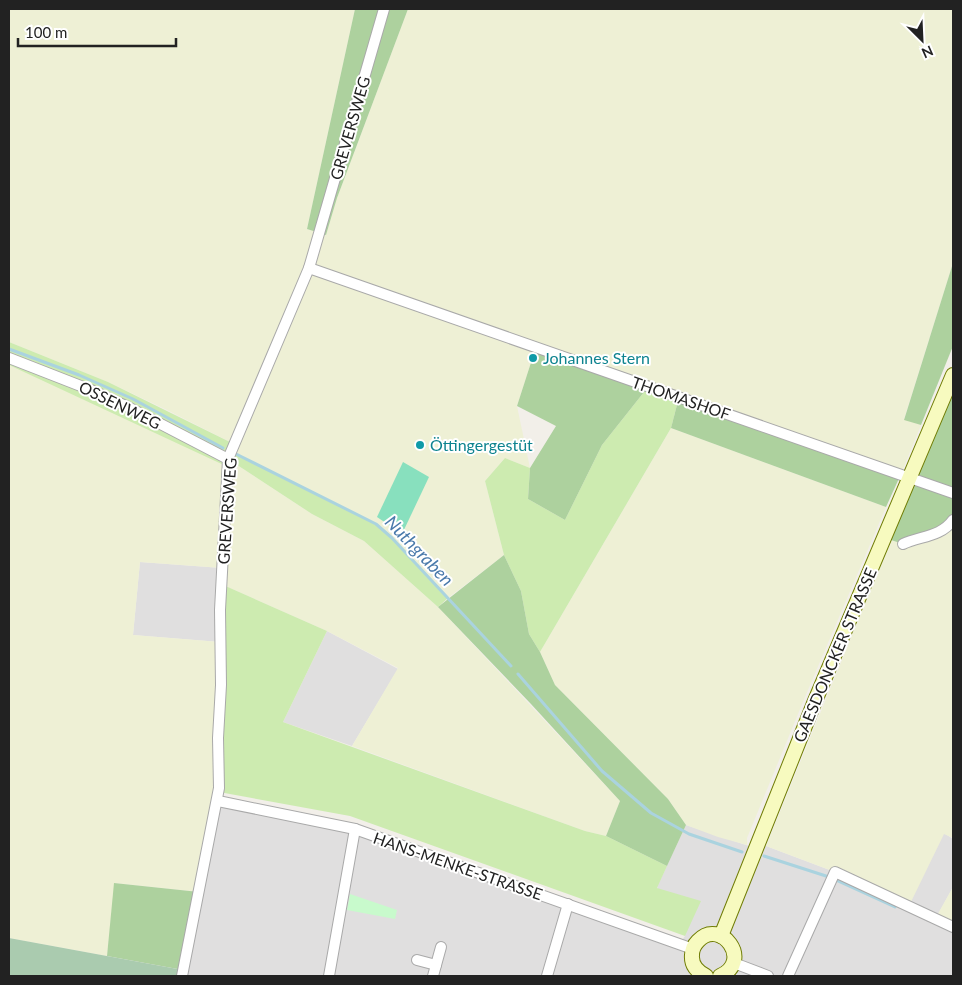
<svg xmlns="http://www.w3.org/2000/svg" width="962" height="985" font-family="Lato,sans-serif">
<style>
.residential{fill:#e0dfdf}
.farmland{fill:#eef0d5}
.grass{fill:#cdebb0}
.forest{fill:#add19e}
.cemetery{fill:#aacbaf}
.park{fill:#c8facc}
.pitch{fill:#88e0be}
.lines{fill:none;stroke-linecap:round;stroke-linejoin:round}
.stream{stroke:#aad3df;stroke-width:3}
.street-casing{stroke:#a9a9a9;stroke-width:12}
.secondary-casing{stroke:#707d05;stroke-width:16}
.street{stroke:#fff;stroke-width:10}
.secondary{stroke:#f7fabf;stroke-width:14}
.culture-dot{fill:#0f9aa8;stroke:#fff;stroke-width:2}
.labels{text-anchor:middle;stroke-width:4;stroke-linejoin:round;paint-order:stroke}
.street-label{font-size:16px;fill:#222;stroke:#fff}
.culture-label{font-size:16px;fill:#0d838f;stroke:#fff;text-anchor:start}
.water-label{font-size:18px;font-style:italic;fill:#4a7aab;stroke:#fff}
</style>
<rect width="100%" height="100%" fill="#f2efe9"/>
<g class="residential">
<path d="M140 562 222 568 220 642 133 635Z"/>
<path d="M327 631 398 669 352 746 283 722Z"/>
<path d="M218 801 355 829 679 944 685 936 657 887 686 825 755 848 766 846 835 872 944 833 953 839V887L936 918 953 927V976H182Z"/>
</g>
<g class="farmland">
<path d="M9 9H355L307 229 326 235 337 198 408 9H953V263L904 419 921 425 901 474 536 347 517 406 530 468 505 458 485 481 504 555 448 598 392 538 376 524 231 451 234 444 165 409 108 382 9 342Z"/>
<path d="M9 365 228 459 312 514 364 541 438 607 620 801 606 836 585 831 352 746 398 668 327 631 221 584 222 568 140 562 133 635 220 642 219 788 199 892 115 883 107 956 9 938Z"/>
<path d="M671 428 886 507 805 697 747 838V845L718 837 686 825 668 799 555 685 540 652Z"/>
<path d="M953 520V838L944 834 909 906 835 872 766 846 891 540 903 544Z"/>
<path d="M953 887V927L935 919Z"/>
</g>
<g class="grass">
<path d="M9 342 108 382 234 444 231 452 376 524 392 538 448 598 438 607 364 541 312 514 228 459V467L9 365Z"/>
<path d="M648 387 679 397 671 428 540 652 529 634 521 591 504 555 485 481 505 458 530 468 528 499 565 520 602 445Z"/>
<path d="M221 584 327 631 283 722 585 831 606 836 667 866 657 888 701 901 685 936 350 816 219 792Z"/>
</g>
<g class="forest">
<path d="M355 9H408L337 198 326 235 307 229Z"/>
<path d="M953 263V346L921 425 904 420Z"/>
<path d="M536 347 648 387 602 445 565 520 528 499 530 468 556 426 517 406Z"/>
<path d="M953 390V520L903 544 891 540Z"/>
<path d="M679 397 901 474 886 507 671 428Z"/>
<path d="M504 555 521 591 529 634 540 652 555 685 668 799 686 825 667 866 606 836 620 801 531 704 438 607Z"/>
<path d="M114 883 199 892 183 970 107 956Z"/>
</g>
<path class="cemetery" d="M9 938 183 970 182 976H9Z"/>
<path class="park" d="M350 894 397 910 395 919 347 910Z"/>
<path class="pitch" d="M403 462 429 477 402 534 377 517Z"/>
<g class="lines">
<g class="stream">
<path d="M9 349 79 375 133 399 223 448"/>
<path d="M234 453 376 524 392 538 511 666"/>
<path d="M518 674 602 771 651 813 689 834 742 852"/>
<path d="M764 856 826 876"/>
<path d="M838 881 895 907"/>
</g>
<defs>
<g id="street">
<path d="M309 268 953 493"/>
<path d="M9 358 91 390 128 407 228 459"/>
<path d="M903 544C920 536 941 537 953 520"/>
<path d="M218 801 355 829 693 949"/>
<path d="M417 960 436 965"/>
<path d="M734 963 768 976"/>
<path d="M182 976 219 788 218 738 221 685 220 610 228 459 309 268 384 9"/>
<path d="M329 976 355 829"/>
<path d="M433 976 441 947"/>
<path d="M547 976 568 904"/>
<path d="M788 976 835 872 953 927"/>
</g>
<g id="secondary">
<path d="M721 936 815 701 953 375"/>
<path d="M706 976C698 972 691 966 692 955 692 950 694 945 698 941 720 917 754 961 720 976"/>
</g>
</defs>
<use href="#street" class="street-casing"/>
<use href="#secondary" class="secondary-casing"/>
<use href="#street" class="street"/>
<use href="#secondary" class="secondary"/>
</g>
<g class="culture-dot">
<circle cx="533" cy="358" r="5"/>
<circle cx="420" cy="445" r="5"/>
</g>
<g class="labels">
<g class="street-label">
<text transform="translate(350 128) rotate(-74)" y="6">GREVERSWEG</text>
<text transform="translate(681 398) rotate(19)" y="6">THOMASHOF</text>
<text transform="translate(120 405) rotate(26)" y="6">OSSENWEG</text>
<text transform="translate(227 511) rotate(-86)" y="6">GREVERSWEG</text>
<text transform="translate(835 655) rotate(-67)" y="6">GAESDONCKER STRASSE</text>
<text transform="translate(458 866) rotate(19)" y="6">HANS-MENKE-STRASSE</text>
</g>
<g class="culture-label">
<text x="543" y="364">Johannes Stern</text>
<text x="430" y="451">Öttingergestüt</text>
</g>
<g class="water-label">
<text transform="translate(419 551) rotate(46)" y="6">Nuthgraben</text>
</g>
</g>
<rect width="962" height="985" fill="none" stroke="#222222" stroke-width="20"/>
<g transform="translate(922 40) rotate(156)" stroke="#ffffff" stroke-width="4" paint-order="stroke">
<path d="M0-4L9 19L0 12L-9 19Z" fill="#222222"/>
<text y="-8" font-size="14" font-weight="bold" text-anchor="middle" fill="#222222">N</text>
</g>
<path d="M18 38v8h158v-8" fill="none" stroke="#222222" stroke-width="2.5"/>
<text x="25" y="38" font-size="15" fill="#222222" stroke="#ffffff" stroke-width="4" paint-order="stroke">100 m</text>
</svg>
